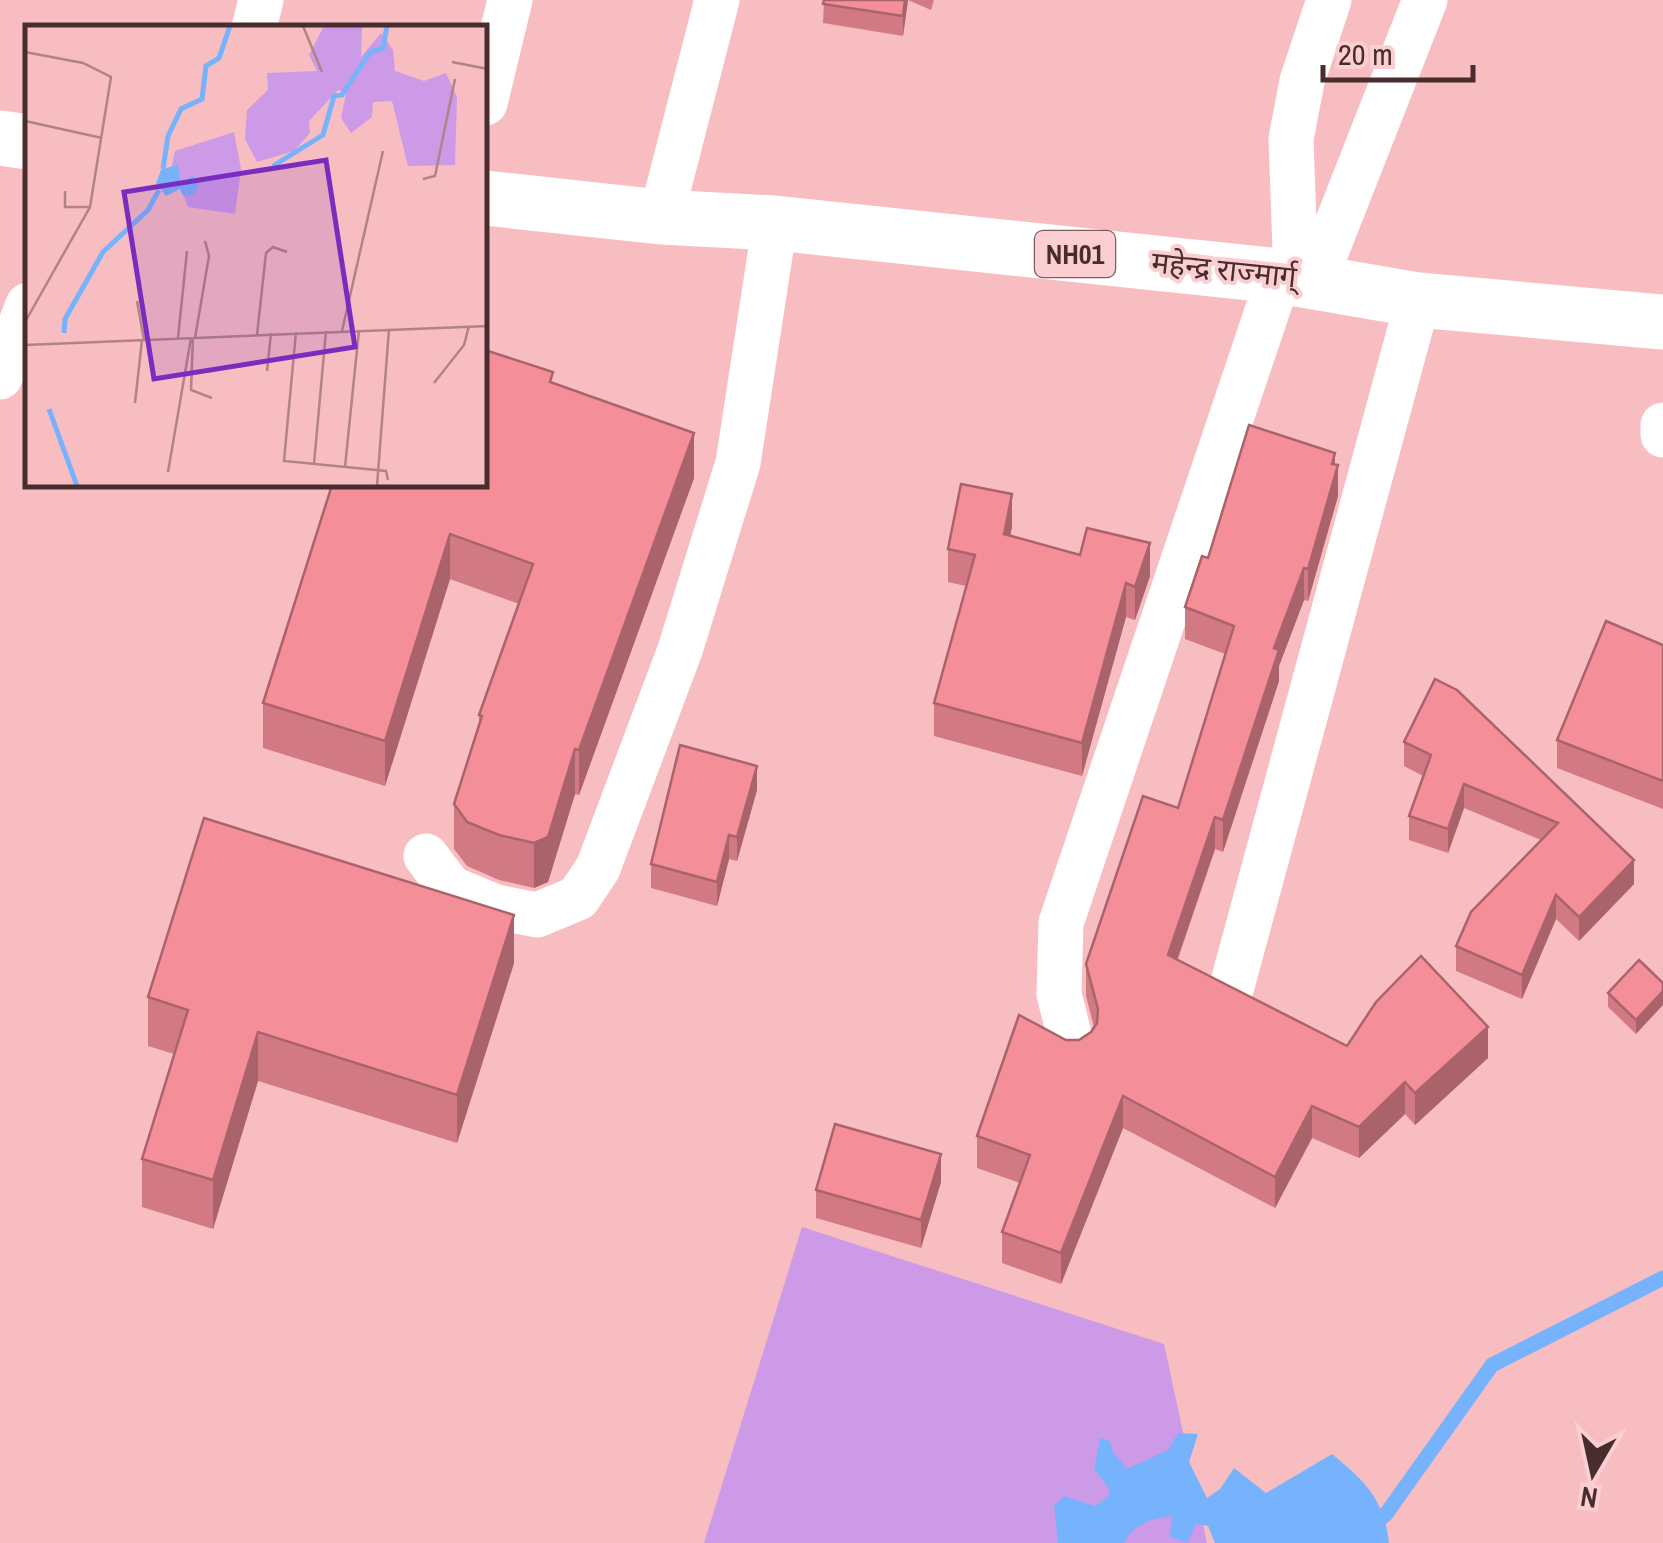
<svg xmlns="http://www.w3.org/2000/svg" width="1663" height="1543" font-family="'Archivo Narrow','Noto Sans Devanagari',sans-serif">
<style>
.green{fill:#cd9ae8}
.water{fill:#77b3fc}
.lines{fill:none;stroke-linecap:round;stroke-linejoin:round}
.stream{stroke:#77b3fc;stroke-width:15}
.street{stroke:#fff;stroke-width:45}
.highway{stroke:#fff;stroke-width:55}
.wall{fill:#d27a84}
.shaded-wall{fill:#ab636b}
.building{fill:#f48e99;stroke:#ab636b;stroke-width:2.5}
.labels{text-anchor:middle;stroke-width:8;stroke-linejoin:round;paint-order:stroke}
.shield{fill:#fbced1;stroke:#7e5d5f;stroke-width:2.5}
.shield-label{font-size:28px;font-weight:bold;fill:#482c2e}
.street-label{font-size:30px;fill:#482c2e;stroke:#fbced1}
.inset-river{fill:none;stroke:#77b3fc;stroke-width:5}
.inset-road{fill:none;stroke:#b18386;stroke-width:2.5}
.view{fill:#7b2cbf;fill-opacity:0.15;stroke:#7b2cbf;stroke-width:5}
.inset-edge{fill:none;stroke:#482c2e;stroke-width:5}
</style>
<rect width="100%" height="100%" fill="#f7bdc1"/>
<path class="green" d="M802 1227 1164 1344 1207 1543H704Z"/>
<path class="water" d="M1178 1433 1198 1434 1189 1462 1207 1498 1220 1489 1234 1468 1266 1493 1332 1454C1365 1481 1384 1499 1389 1543H1215L1208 1526 1196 1524 1187 1543 1170 1537 1172 1516C1151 1519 1134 1523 1124 1543H1058L1054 1506 1064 1496 1095 1506 1107 1497 1110 1490 1094 1469 1100 1438 1110 1441 1113 1452 1127 1469 1168 1450Z"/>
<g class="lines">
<path class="stream" d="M1349 1543 1386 1514 1492 1365 1663 1278"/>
<g class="street">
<path d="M254 28 261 0"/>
<path d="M485 103 510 0"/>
<path d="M661 217 717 0"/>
<path d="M1296 278 1291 139 1302 81 1329 0"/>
<path d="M1315 280 1425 0"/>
<path d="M0 377 28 305"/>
<path d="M1663 425V435"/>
<path d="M426 856 450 888 496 907 537 915 578 898 598 868 680 650 738 463 775 223"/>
<path d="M1232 986 1418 300"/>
<path d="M1072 1046 1059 994 1061 923 1279 276"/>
</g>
<g class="highway">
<path d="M0 138 28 142"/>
<path d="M485 198 661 217 775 223 1279 276 1418 300 1663 322"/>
</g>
</g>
<g class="wall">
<path d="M824 0H908L903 36 823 23Z"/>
<path d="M908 0H934L931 10Z"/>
<path d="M553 383 694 478 579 795 575 794 548 882 534 888 499 880 467 866 454 849V804L479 725V715L519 604 450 579 385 786 263 748V703Z"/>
<path d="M1335 464 1338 496 1308 601 1304 600 1279 666V681L1223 852 1215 849 1178 959 1347 1046 1488 1058 1415 1125 1405 1114 1359 1158 1312 1138 1275 1208 1123 1128 1061 1284 1002 1263V1232L1020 1183 977 1168V1136L1066 1040H1079L1091 1032 1094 1027 1086 996V964L1178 808 1225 654 1185 639V607L1208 558Z"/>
<path d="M1012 527 1010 536 1150 576 1135 620 1126 617 1082 776 934 736V703L966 586 948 582V549Z"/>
<path d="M1663 645V809L1557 768V740Z"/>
<path d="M1435 679 1634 884 1579 941 1556 919 1522 999 1456 971V946L1541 840 1464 808 1448 853 1409 840V816L1423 776 1404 766V742Z"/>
<path d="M757 790 737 861 729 859 717 906 651 888V864Z"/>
<path d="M514 963 457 1143 258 1081 213 1229 142 1207V1159L174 1054 148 1046V997Z"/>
<path d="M1663 983 1636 1034 1608 1007V993Z"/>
<path d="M941 1182 921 1248 816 1218V1190Z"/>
</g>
<g class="shaded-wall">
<path d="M905 0H908L903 36V16Z"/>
<path d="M694 433V478L579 795V750Z"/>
<path d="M1335 453V473L1338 465V496L1308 601V569Z"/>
<path d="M1012 494V527L1004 567V534Z"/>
<path d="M450 534V579L385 786V741Z"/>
<path d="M1150 543V576L1135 620V587Z"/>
<path d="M1304 568V600L1279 666V681L1223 852V820L1274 648Z"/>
<path d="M1126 583V617L1082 776V743Z"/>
<path d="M575 749V794L548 882 534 888V843Z"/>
<path d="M757 766V790L737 861V837Z"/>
<path d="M1464 784V808L1448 853V829Z"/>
<path d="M1215 817V849L1168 986V955Z"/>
<path d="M729 835V859L717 906V882Z"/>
<path d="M1634 860V884L1579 941V917Z"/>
<path d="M1556 895V919L1522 999V975Z"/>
<path d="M514 915V963L457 1143V1095Z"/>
<path d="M1663 991V1005L1636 1034V1020Z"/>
<path d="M1488 1027V1058L1415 1125V1093Z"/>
<path d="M258 1032V1081L213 1229V1180Z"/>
<path d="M1405 1082V1114L1359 1158V1127Z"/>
<path d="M1123 1096V1128L1061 1284V1253Z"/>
<path d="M1312 1106V1138L1275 1208V1177Z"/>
<path d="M941 1154V1182L921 1248V1220Z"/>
</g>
<g class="building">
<path d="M824 0H905L903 16 823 4Z"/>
<path d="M485 350 553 372 550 382 694 433 579 750 575 749 548 837 534 843 499 835 467 822 454 804 482 716 479 715 533 564 450 534 385 741 263 703 332 485H485Z"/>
<path d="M1249 425 1335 453 1332 464 1338 465 1308 569 1304 568 1274 648 1279 650 1223 820 1215 817 1168 955 1347 1046 1376 1002 1421 956 1488 1027 1415 1093 1405 1082 1359 1127 1312 1106 1275 1177 1123 1096 1061 1253 1002 1232 1030 1155 977 1136 1019 1015 1066 1040H1079L1091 1032 1097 1023 1098 1009 1086 964 1143 796 1178 808 1234 626 1185 607 1202 556 1208 558Z"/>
<path d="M961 484 1012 494 1004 534 1080 555 1087 528 1150 543 1135 587 1126 583 1082 743 934 703 975 555 948 549Z"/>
<path d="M1606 621 1663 645V781L1557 740Z"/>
<path d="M1435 679 1457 690 1634 860 1579 917 1556 895 1522 975 1456 946 1471 912 1558 823 1464 784 1448 829 1409 816 1431 755 1404 742Z"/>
<path d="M680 745 757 766 737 837 729 835 717 882 651 864Z"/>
<path d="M204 818 514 915 457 1095 258 1032 213 1180 142 1159 188 1010 148 997Z"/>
<path d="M1639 960 1663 983V991L1636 1020 1608 993Z"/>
<path d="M835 1124 941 1154 921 1220 816 1190Z"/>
</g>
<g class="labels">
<rect class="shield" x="1035" y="231" width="80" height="46" rx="8"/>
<g class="shield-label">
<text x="1075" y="264">NH01</text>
</g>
<g class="street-label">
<text transform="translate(1224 270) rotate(6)" y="10">महेन्द्र राज्मार्ग्</text>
</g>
</g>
<g transform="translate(25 25)">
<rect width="462" height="462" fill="#f7bdc1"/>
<path d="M299 1H337L336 32 356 8 368 25 370 46 399 56 421 48 432 72 430 140 383 141 367 76 348 77 347 92 326 108 316 93 321 69 313 65 284 96 285 108 269 126 232 137 220 114 222 85 243 65 242 48 292 46 284 30ZM209 107 216 144 210 189 163 182 147 140 150 126Z" fill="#cd9ae8"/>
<path d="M153 139 155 160 168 150 174 160 169 169 158 171 155 164 141 171 131 158 136 145Z" fill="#77b3fc"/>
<path class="inset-river" d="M248 141 298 110 309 71 317 70 345 27 358 23 362 1M138 144 143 111 156 84 177 74 181 41 194 33 205 1M39 308 40 294 78 227 123 185 134 165M24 384 52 461"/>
<path class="inset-road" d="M278 1 297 47M0 27 58 38 86 52 65 182 0 297M427 37 463 44M0 96 77 113M398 154 410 151 430 54M40 166V182H65M112 276 119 315M317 306 358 126M271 307 259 436 361 446 363 455M232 310 241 228 248 222 262 227M153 313 162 226M168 313 166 365 187 373M170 313 184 231 180 216M0 320 463 301M242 346 246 308M409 358 439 320 444 301M110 378 117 315M289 439 301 306M320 442 334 305M143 447 166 313M352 461 364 304"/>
<path class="view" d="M301 135 330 322 129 354 99 167Z"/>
<rect width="462" height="462" class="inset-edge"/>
</g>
<g transform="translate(1593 1473) rotate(189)" stroke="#fbced1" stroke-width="8" paint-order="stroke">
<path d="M0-8L18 38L0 25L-18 38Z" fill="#482c2e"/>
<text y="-15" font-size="28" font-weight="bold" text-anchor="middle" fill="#482c2e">N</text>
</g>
<path d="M1323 65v15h150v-15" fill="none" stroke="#482c2e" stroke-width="5"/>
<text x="1338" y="65" font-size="30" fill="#482c2e" stroke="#fbced1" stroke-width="8" paint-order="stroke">20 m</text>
</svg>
